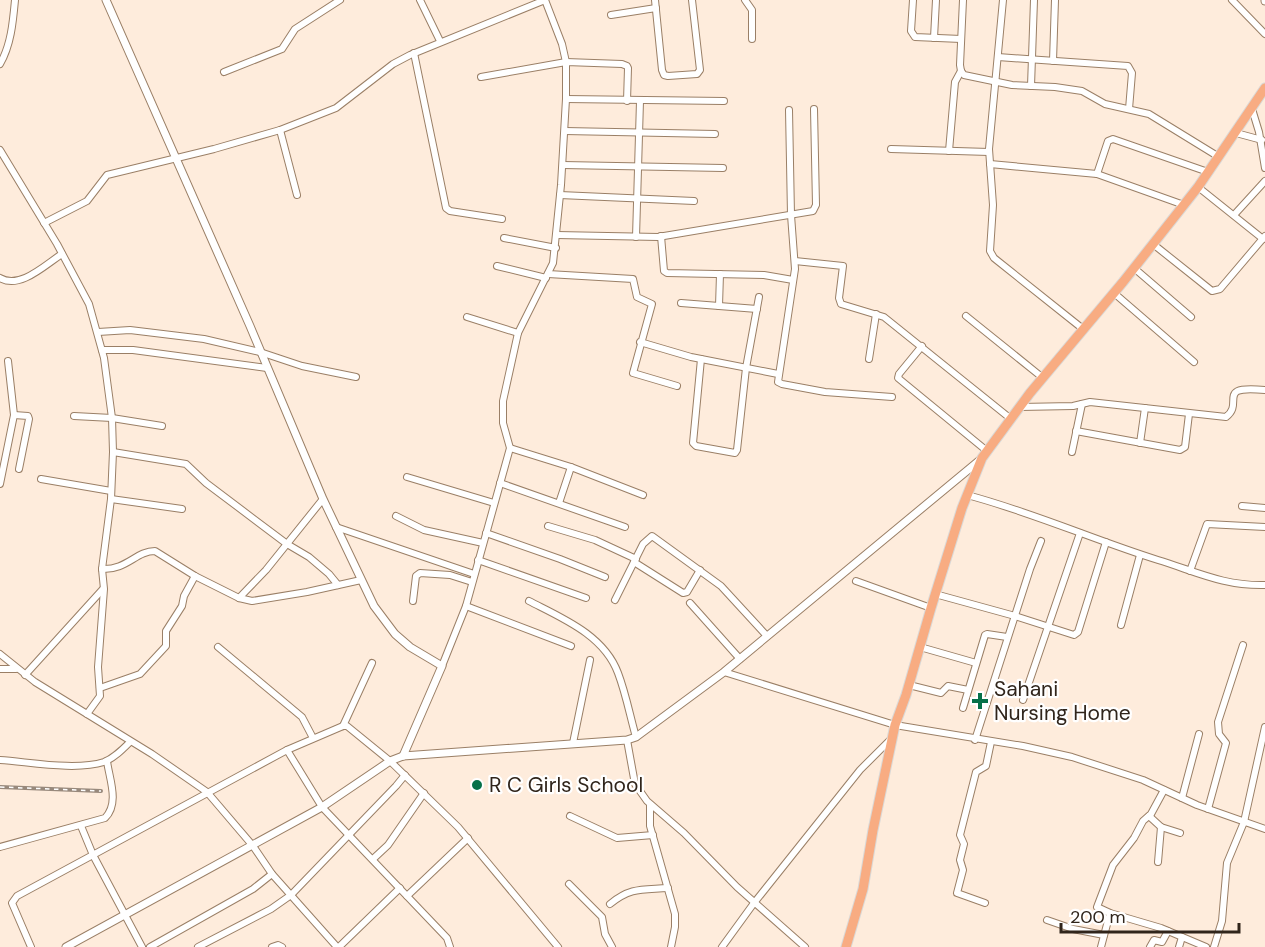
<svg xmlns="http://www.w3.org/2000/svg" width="1265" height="947" font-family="'DM Sans',sans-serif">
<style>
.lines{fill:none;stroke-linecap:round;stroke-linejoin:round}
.minor-casing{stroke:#9a7f66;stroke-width:8}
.tertiary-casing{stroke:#9a7f66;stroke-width:9}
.primary-casing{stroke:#dad8d6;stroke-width:11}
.minor{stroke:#fff;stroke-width:6}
.tertiary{stroke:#fff;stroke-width:7}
.primary{stroke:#f8ac82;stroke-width:9}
.rail-casing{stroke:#98897c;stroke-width:4}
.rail{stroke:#fff;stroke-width:1.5;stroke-dasharray:4.5;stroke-linecap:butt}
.poi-dot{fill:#067149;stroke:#fff;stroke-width:2}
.labels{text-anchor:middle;stroke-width:4.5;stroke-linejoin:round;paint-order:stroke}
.poi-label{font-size:21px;fill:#30251b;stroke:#fff;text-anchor:start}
</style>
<rect width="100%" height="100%" fill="#feecdc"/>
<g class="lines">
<defs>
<g id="minor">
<path d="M420 0 440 41"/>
<path d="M655 0 662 70 664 75 668 76 697 74 700 70 692 0"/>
<path d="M745 0 752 10V39"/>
<path d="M913 0 911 31 915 37 961 39"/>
<path d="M963 0 960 65 961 71 964 75 1012 85 1055 87 1082 91 1105 104 1149 114 1219 157"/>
<path d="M1003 0 989 149 993 205 990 251 994 258 1083 329"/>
<path d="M1232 0 1265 34"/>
<path d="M611 15 656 8"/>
<path d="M934 38 936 0"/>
<path d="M414 53 446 208 450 211 502 219"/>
<path d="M998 57 1128 66 1132 73 1129 109"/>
<path d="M1053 61 1055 0"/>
<path d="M0 64C11 45 13 22 15 0"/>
<path d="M224 72 282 49 295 29 340 0"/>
<path d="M481 77 566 62 622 64 627 66 628 68 627 101"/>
<path d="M1031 86 1034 0"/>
<path d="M566 99 724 101"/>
<path d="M1252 109 1259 132 1265 168"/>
<path d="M789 110 791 215 795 269 778 382 782 384 825 392 892 397"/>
<path d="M280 130 297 195"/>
<path d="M565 131 715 134"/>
<path d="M1236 133 1262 140"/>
<path d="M891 149 989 152"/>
<path d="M0 150 57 244 89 304 104 358 112 418 113 452 111 499 102 569 104 589 98 667 100 696 87 714"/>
<path d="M949 151 955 82 961 71"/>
<path d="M990 164 1097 174 1184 205"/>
<path d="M563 165 723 168"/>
<path d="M1097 174 1108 141 1113 139 1208 172"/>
<path d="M1198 187 1263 239"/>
<path d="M560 195 694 201"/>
<path d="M1234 215 1265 181"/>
<path d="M44 223 87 201 107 175 214 149 280 130 336 108 393 64 410 55 545 0"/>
<path d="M557 235 658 237 813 211 816 205 814 109"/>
<path d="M661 236 664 271 667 273 764 275 793 280"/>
<path d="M636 237 640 101"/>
<path d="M504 238 556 248"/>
<path d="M1153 244 1212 291 1220 289 1265 236"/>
<path d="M795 261 843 266 839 298 841 304 884 317 1011 419"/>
<path d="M497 266 546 278"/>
<path d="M1134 268 1191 317"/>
<path d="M548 274 633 279 637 297 652 304 633 373 677 386"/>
<path d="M0 278C20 290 46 264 62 254"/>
<path d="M1114 293 1194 362"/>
<path d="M681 303 757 309"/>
<path d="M719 306 720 274"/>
<path d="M966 316 1043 378"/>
<path d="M467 317 518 333"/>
<path d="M98 332 130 330 204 339 260 352 302 366 356 377"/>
<path d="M640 342 691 357 778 374"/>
<path d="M922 346 899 374 898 378 987 451"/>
<path d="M102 350H133L267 368"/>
<path d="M701 359 693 443 696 446 735 453 737 450 746 368 759 297"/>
<path d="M869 359 876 314"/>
<path d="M1020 407 1073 406 1090 402 1226 417C1245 403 1214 385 1265 390"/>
<path d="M14 415 28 416 29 419 19 469"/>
<path d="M74 416 112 418 162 426"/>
<path d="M1076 431 1180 450 1185 447 1189 414"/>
<path d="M1140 443 1145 408"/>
<path d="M510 448 571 467 643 495"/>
<path d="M113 452 186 464 206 483 287 544 309 557 329 574 338 585"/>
<path d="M1072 452 1082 404"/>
<path d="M407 477 494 503"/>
<path d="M41 479 111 491"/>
<path d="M500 483 625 527"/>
<path d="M0 484 14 415 8 361"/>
<path d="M967 495C1032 512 1094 540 1158 560 1197 572 1224 586 1265 585"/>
<path d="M111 499 182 509"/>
<path d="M559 503 571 467"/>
<path d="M1242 506 1265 508"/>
<path d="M396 516 424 530 483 543"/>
<path d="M548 526 595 540 636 559"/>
<path d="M336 527 474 574"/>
<path d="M486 533 560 559 605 577"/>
<path d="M478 560 586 598"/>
<path d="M634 562 683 593 687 592 700 570"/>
<path d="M102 569C127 570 136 551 155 551L195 576 239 598 252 601 307 592 361 580"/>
<path d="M1190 571 1207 524 1265 527"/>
<path d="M856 581 931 608"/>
<path d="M935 594 1015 616 1074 635 1078 632 1106 542"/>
<path d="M239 598 266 570 323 499"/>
<path d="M615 600 643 544 652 536 721 586 767 636"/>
<path d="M413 601 416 576 420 573 450 575 472 582"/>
<path d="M529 601C562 618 604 635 618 673 626 694 630 716 636 737"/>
<path d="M690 603 740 659"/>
<path d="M466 606 571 646"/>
<path d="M1121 625 1140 555"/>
<path d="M218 647 302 717 313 738"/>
<path d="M920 647 976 663"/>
<path d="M0 654 35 682 152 754 207 792 253 846 272 874 337 947"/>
<path d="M442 666 466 606 510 448 503 423V401L518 333 553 263 561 185 566 99V62L562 44 545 0"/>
<path d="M0 669H16"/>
<path d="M724 672 895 725 1023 746 1072 757 1143 780 1197 805 1265 829"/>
<path d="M25 675 103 589"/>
<path d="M909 685 941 693 948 686 968 690"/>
<path d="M100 688 140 674 166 646V631L182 606 184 596 195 576"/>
<path d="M1023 700 1080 533"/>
<path d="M963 708 985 635 987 634 1007 637"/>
<path d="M343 726 372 663"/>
<path d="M627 740 635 784 647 801 684 833 737 887 805 947"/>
<path d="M975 740 1030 569 1041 541"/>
<path d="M573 743 590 660"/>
<path d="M287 750 322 807 447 938 450 947"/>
<path d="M0 760C30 762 75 771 104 762 114 758 122 750 130 742"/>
<path d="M1164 790 1151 814 1143 821 1134 838 1113 865 1097 907 1110 913 1161 928 1206 947"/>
<path d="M1182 798 1199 734"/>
<path d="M650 805V826L675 914V927L671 947"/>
<path d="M1208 809 1226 743 1219 734 1218 722 1243 645"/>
<path d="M570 816 617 838 653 835"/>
<path d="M1149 816 1161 827 1180 833"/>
<path d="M81 826 93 855 142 947"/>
<path d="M0 847 105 818C120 803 109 778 107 761"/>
<path d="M373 859 388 845 424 793"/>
<path d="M1158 862 1161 827"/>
<path d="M569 884 602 917 605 934 612 947"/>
<path d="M407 896 468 838"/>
<path d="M985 903 957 893 963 870 960 860 964 844 960 835 976 772 986 766 991 742"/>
<path d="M610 904C631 887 642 890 668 888"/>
<path d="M1047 920 1073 929 1104 935"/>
<path d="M31 947 12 903 17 896 287 750 343 726H347L390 761 458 827 558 947"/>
<path d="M150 947 253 889 272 874"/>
<path d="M198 947 271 909 291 895 396 786 405 775"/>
<path d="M272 947 278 945 282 947"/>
<path d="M339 947 400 888"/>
<path d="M722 947 754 903 860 770 892 738"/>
<path d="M1101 947 1110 913"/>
<path d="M1150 947 1154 940 1162 942 1168 931"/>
<path d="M1179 947 1182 937"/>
<path d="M1214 947 1222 921 1227 863 1244 822 1265 727"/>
</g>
<g id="tertiary">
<path d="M106 0 250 326 323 499 374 606 395 634 410 647 442 666 403 756"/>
<path d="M1265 0V1"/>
<path d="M66 947 322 807 390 761 403 756 627 740 636 737 724 672 980 460"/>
</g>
<path id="primary" d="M846 947 863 889 873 830 895 725 906 695 931 608 962 508 982 458 1030 393 1123 282 1198 187 1265 88"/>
</defs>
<use href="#minor" class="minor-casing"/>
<use href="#tertiary" class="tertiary-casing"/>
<use href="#primary" class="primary-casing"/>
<use href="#minor" class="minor"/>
<use href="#tertiary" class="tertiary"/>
<use href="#primary" class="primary"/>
<defs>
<path id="rail" d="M0 787 101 791"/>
</defs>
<use href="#rail" class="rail-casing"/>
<use href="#rail" class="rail"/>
</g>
<g class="poi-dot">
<path d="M977 692h6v6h6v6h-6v6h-6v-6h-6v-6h6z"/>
<circle cx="477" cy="785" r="6"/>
</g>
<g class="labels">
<g class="poi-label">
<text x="994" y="696">Sahani<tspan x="994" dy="24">Nursing Home</tspan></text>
<text x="489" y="792">R C Girls School</text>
</g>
</g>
<path d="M1061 923v9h178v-9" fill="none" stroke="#30251b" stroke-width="3"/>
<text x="1070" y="923" font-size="18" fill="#30251b" stroke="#ffffff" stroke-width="4.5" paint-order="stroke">200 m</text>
</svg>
